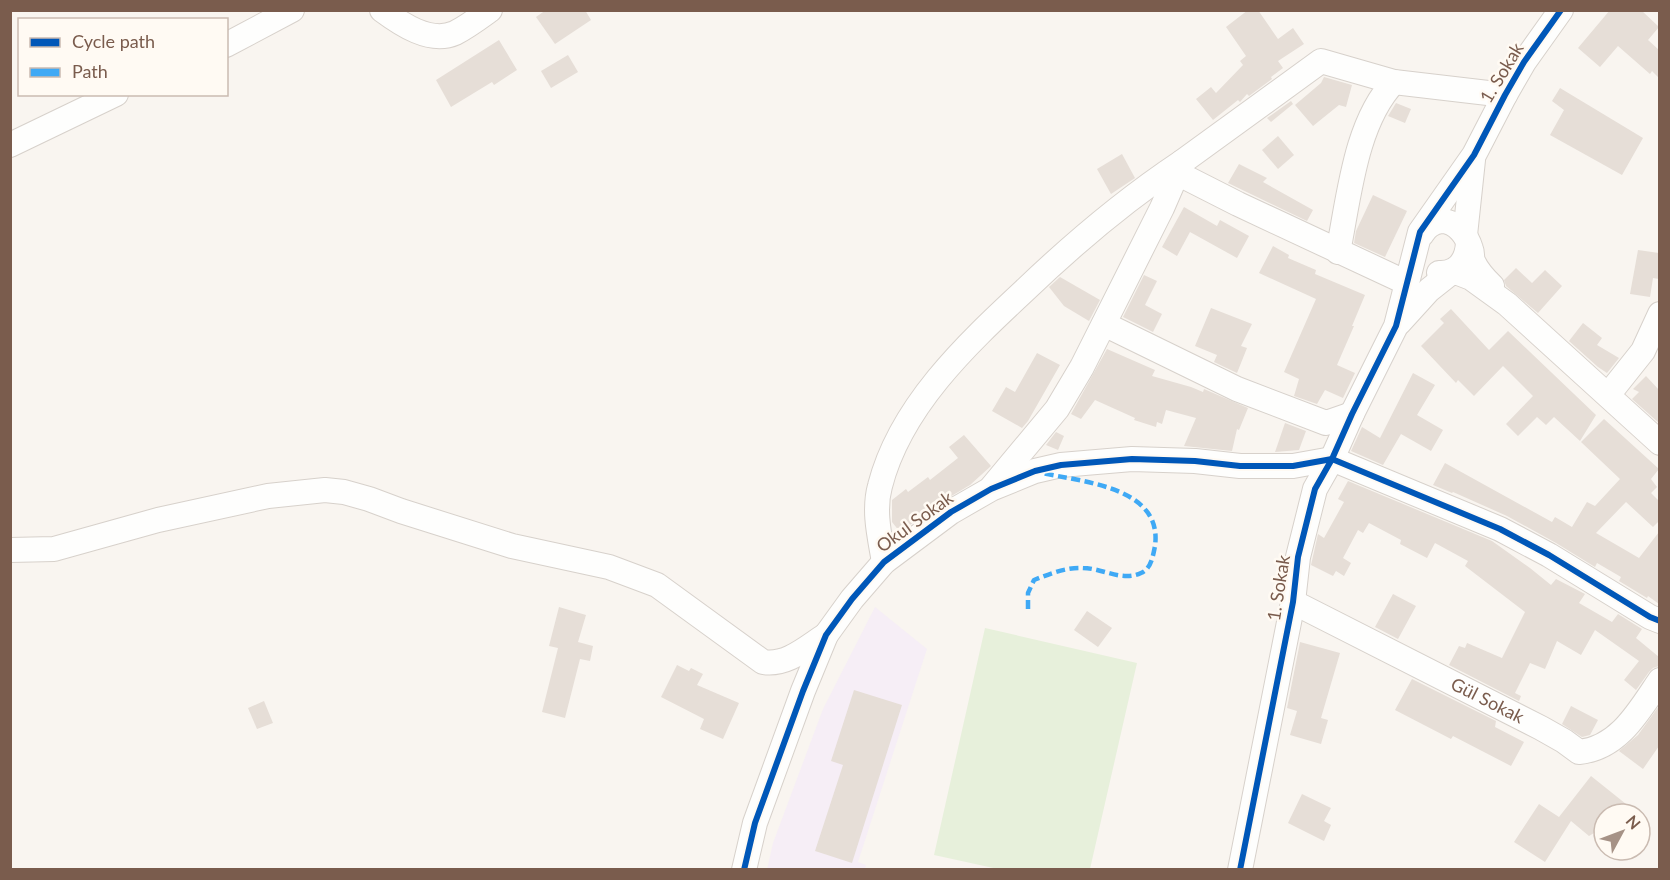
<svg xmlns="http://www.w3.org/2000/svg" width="1670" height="880" font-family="Lato,sans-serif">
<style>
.education{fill:#f6eef6}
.green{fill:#e7f0db}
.building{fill:#e6ded7}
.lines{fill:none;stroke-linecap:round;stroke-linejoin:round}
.minor-casing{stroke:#d7d1cb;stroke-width:26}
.minor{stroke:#fefefd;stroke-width:24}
.quiet{stroke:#3fa9f5;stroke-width:4.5;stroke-dasharray:9 4.5;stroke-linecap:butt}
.cycleway-casing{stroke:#fffaf3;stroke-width:10}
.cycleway{stroke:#0057b8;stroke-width:6}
.labels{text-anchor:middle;stroke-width:5;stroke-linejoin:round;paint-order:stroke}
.street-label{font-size:18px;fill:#7a5c4d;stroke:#fffaf3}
</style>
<rect width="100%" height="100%" fill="#f9f5f0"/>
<path class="education" d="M875 607 927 649 858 862 866 865 865 869 767 870 773 843 823 709Z"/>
<path class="green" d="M985 628 1137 663 1090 869H998L934 855Z"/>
<g class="building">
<path d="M546 10H585L591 20 555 44 536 17Z"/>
<path d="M1248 10H1258L1278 39 1293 28 1304 44 1278 61 1283 68 1271 77 1272 79 1249 96 1247 94 1240 102 1238 100 1213 120 1196 99 1211 87 1216 93 1243 65 1240 61 1246 56 1226 27Z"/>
<path d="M1610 10H1641L1659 27 1648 40 1659 50V78L1652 71 1650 74 1618 46 1600 67 1578 48Z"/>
<path d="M499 40 517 70 494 85 492 82 451 107 436 80Z"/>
<path d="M568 55 578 72 551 88 541 71Z"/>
<path d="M1324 77 1352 85 1346 107 1339 105 1313 126 1295 105 1321 83Z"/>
<path d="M1560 88 1643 138 1622 175 1550 135 1564 110 1552 101Z"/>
<path d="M1291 101 1293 104 1271 122 1267 118Z"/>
<path d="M1396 103 1411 109 1405 123 1388 116Z"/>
<path d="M1278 136 1294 155 1278 169 1262 150Z"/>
<path d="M1122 154 1135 178 1111 194 1097 169Z"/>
<path d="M1239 164 1267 178 1263 182 1313 210 1307 221 1228 183Z"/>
<path d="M1373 195 1407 211 1385 257 1354 243 1356 231Z"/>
<path d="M1184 207 1217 226 1220 220 1249 236 1237 258 1190 232 1177 256 1162 247Z"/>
<path d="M1273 246 1289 255 1288 258 1316 270 1315 274 1365 295 1352 326H1354L1337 365 1355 373 1343 398 1325 390 1317 404 1294 396 1299 379 1284 372 1316 299 1259 273Z"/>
<path d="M1638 250 1659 253V279L1653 278 1650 297 1630 294Z"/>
<path d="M1516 268 1532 283 1545 270 1562 286 1538 313 1506 286 1504 280Z"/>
<path d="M1144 275 1157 281 1145 305 1162 314 1153 332 1123 317Z"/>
<path d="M1060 277 1100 300 1089 321 1064 306 1049 287Z"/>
<path d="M1211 308 1252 324 1241 346 1247 348 1237 373 1214 362 1217 355 1195 346Z"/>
<path d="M1451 309 1489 350 1508 331 1596 415 1580 441 1554 417 1546 425 1537 417 1518 436 1506 424 1533 396 1503 366 1474 396 1458 380 1456 383 1421 346 1444 323 1440 319Z"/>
<path d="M1583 323 1602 338 1597 345 1619 358 1607 373 1598 367 1569 341Z"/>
<path d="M1107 349 1155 370 1152 376 1191 387 1203 392 1204 389 1248 408 1239 430 1237 429 1232 451 1184 446 1196 418 1166 410 1162 424 1157 422 1156 427 1134 420 1135 418 1095 400 1081 419 1071 414Z"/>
<path d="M1037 353 1060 365 1028 421 1022 428 992 411 1006 387 1015 392Z"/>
<path d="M1413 373 1435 385 1417 415 1443 430 1431 451 1401 434 1383 465 1351 451 1362 427 1380 438Z"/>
<path d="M1646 376 1659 390V423L1632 399 1639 392 1633 389Z"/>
<path d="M1604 419 1659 469 1651 479 1657 487 1651 493 1659 501V521L1653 527 1626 502 1596 533 1639 558 1659 532V604L1648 596 1647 598 1619 581 1621 577 1597 563 1595 567 1556 543 1507 516 1453 492 1452 493 1433 485 1445 463 1552 522 1555 517 1572 527 1587 502 1595 506 1620 479 1581 442Z"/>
<path d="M1285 423 1306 431 1299 450 1275 452Z"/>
<path d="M1056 432 1064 436 1058 450 1046 445Z"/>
<path d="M964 435 991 466 970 485 943 501 900 532 892 522V500L906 489 908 492 928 477 930 480 958 458 949 447Z"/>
<path d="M1348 481 1492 541 1530 568 1551 585 1556 579 1585 594 1579 603 1612 622 1618 614 1642 629 1636 638 1659 657V666L1653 668 1649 672 1636 690 1624 680 1639 661 1595 630 1581 655 1557 641 1545 669 1530 663 1515 693 1521 696 1519 701 1449 665 1459 646 1465 648 1467 643 1502 658 1525 612 1465 566 1468 561 1435 543 1427 558 1400 544 1401 540 1369 523 1363 533 1358 530 1343 558 1351 563 1344 576 1336 571 1333 576 1311 565 1318 534 1324 538 1344 502 1338 499Z"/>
<path d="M1393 594 1416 606 1398 639 1375 627Z"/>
<path d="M559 607 586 615 578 642 593 646 590 661 580 659 565 718 542 712 558 648 549 646Z"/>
<path d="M1087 611 1112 628 1098 647 1074 630Z"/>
<path d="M1300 642 1340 653 1321 718 1328 720 1321 744 1290 735 1297 711 1287 708Z"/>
<path d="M677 665 689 671 691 668 703 674 697 685 739 703 723 739 700 729 704 719 661 697Z"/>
<path d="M1412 679 1496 721 1495 727 1524 742 1511 766 1453 736 1451 739 1395 710Z"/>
<path d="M854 690 902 705 852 863 815 851 843 765 831 761Z"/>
<path d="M264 701 273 723 257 729 248 708Z"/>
<path d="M1571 706 1598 720 1590 735 1582 737 1562 724Z"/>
<path d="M1659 706V746L1643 769 1619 751 1638 735Z"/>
<path d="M1591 776 1626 804 1619 814H1604V827L1589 836 1571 821 1545 862 1514 842 1539 804 1559 817Z"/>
<path d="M1302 794 1331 808 1324 821 1331 825 1324 841 1288 823Z"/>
</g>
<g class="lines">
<defs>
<g id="minor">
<path d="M382 10C401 24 430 44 455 33 467 27 479 18 490 10"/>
<path d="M226 45 292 10"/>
<path d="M10 145 116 94"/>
<path d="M1177 173 1238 204 1407 283"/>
<path d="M1422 234C1426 227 1433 222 1441 221 1457 221 1467 236 1471 249 1473 254 1471 259 1474 263 1478 272 1485 279 1492 286"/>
<path d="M1465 235 1473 160"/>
<path d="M1338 252C1349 198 1355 123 1394 82"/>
<path d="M1439 273C1458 274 1467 260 1468 243"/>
<path d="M1399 323 1429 290 1453 271 1471 278 1507 304 1660 443"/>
<path d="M1104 324 1237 389 1326 423 1352 414"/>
<path d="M1608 395 1643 351 1660 314"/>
<path d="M992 487 1057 409 1082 367 1162 208 1182 162 1321 61 1394 82 1505 95"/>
<path d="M10 550 54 549 158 520 268 496 325 490 344 492 369 499 401 511 512 546 609 567 657 585 763 662C787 666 807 647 826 635"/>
<path d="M884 562C880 538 873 511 880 486 900 407 966 345 1024 291 1073 244 1125 200 1182 162"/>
<path id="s1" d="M1293 602 1541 728 1564 741 1579 752C1619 748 1639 711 1660 680"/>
<path d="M744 870 755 823 803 691 826 635 852 599 884 562 951 512 991 489 1035 471 1061 465 1132 459 1195 461 1240 466H1293L1332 459 1500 529 1549 555 1650 617 1660 621"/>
<path d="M1240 870 1293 602 1298 557 1315 489 1332 459 1352 414 1396 326 1420 232 1474 155 1505 95 1524 62 1561 10"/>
</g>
</defs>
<use href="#minor" class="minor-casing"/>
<use href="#minor" class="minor"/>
<path class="quiet" d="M1028 609V593L1034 580C1049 574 1067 567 1083 568 1102 568 1122 582 1141 573 1151 569 1153 556 1155 546 1163 487 1083 482 1042 473"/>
<defs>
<g id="cycleway">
<path d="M744 870 755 823 803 691 826 635 852 599 884 562 951 512 991 489 1035 471 1061 465 1132 459 1195 461 1240 466H1293L1332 459 1500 529 1549 555 1650 617 1660 621"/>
<path d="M1240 870 1293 602 1298 557 1315 489 1332 459 1352 414 1396 326 1420 232 1474 155 1505 95 1524 62 1561 10"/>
</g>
</defs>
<use href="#cycleway" class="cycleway-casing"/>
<use href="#cycleway" class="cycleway"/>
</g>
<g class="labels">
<g class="street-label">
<text transform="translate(1502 73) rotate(-59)" y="6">1. Sokak</text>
<text transform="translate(915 522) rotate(-36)" y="6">Okul Sokak</text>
<text transform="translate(1279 588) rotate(-81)" y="6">1. Sokak</text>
<text dy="6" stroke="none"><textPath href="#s1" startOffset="218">Gül Sokak</textPath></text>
</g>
</g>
<rect width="1670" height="880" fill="none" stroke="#7a5c4d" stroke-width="24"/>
<rect x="18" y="18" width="210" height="78" fill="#fffaf3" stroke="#cabbb1" stroke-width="1.5"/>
<rect x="30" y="38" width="30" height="9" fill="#0057b8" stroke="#cabbb1" stroke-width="1.5"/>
<text x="72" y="48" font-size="18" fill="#7a5c4d">Cycle path</text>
<rect x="30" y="68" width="30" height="9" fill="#3fa9f5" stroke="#cabbb1" stroke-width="1.5"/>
<text x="72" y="78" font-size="18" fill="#7a5c4d">Path</text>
<g transform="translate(1622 832) rotate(49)"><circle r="28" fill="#fffaf3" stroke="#cabbb1" stroke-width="1.5"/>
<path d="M0-4.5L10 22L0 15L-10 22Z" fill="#a69286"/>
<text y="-9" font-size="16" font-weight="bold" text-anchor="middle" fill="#7a5c4d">N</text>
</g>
</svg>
